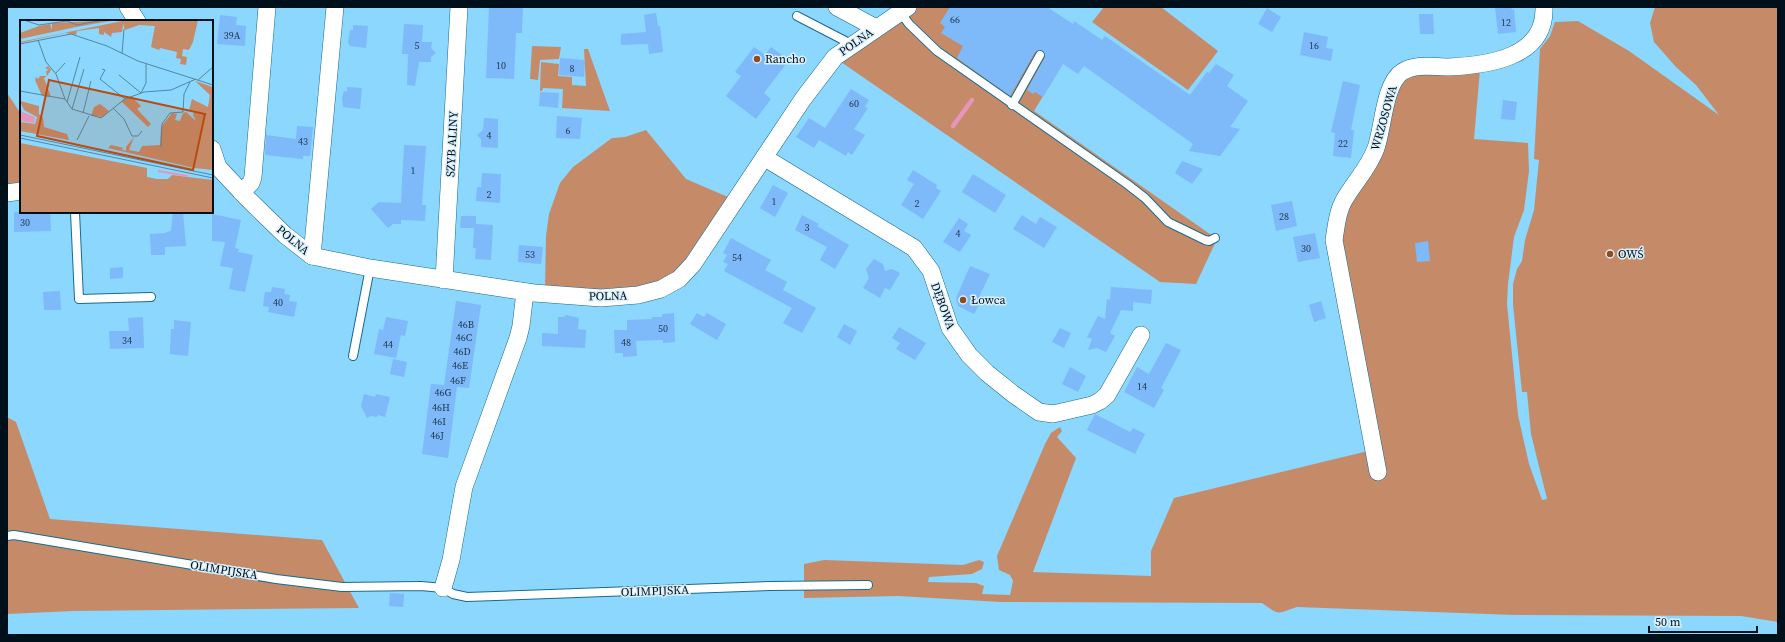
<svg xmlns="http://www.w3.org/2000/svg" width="1785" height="642" font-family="'Source Serif 4',serif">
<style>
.green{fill:#c58b69}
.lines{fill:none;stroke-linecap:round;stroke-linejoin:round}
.stream{stroke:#e994ba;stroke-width:4.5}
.building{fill:#7eb9f9}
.service-casing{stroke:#186b8e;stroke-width:10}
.minor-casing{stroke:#186b8e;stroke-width:18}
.service{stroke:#fff;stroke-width:8}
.minor{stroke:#fff;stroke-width:17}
.poi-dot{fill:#8f4c1d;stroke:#daf0fc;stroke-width:1.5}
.labels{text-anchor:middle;stroke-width:3;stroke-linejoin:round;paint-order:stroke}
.number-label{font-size:10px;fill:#203a52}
.street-label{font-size:12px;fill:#00101a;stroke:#daf0fc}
.poi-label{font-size:12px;fill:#00101a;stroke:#daf0fc;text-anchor:start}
.inset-river{fill:none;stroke:#e994ba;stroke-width:2}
.inset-road{fill:none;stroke:#5387a2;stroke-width:1}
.view{fill:#ba4a0f;fill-opacity:0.15;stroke:#ba4a0f;stroke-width:2}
.inset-edge{fill:none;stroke:#00101a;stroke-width:2}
</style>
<rect width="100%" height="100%" fill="#8bd7fd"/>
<g class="green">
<path d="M917 7H974L1062 65 1034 111 1217 239 1196 284 1160 282 841 62Z"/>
<path d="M1104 7H1161L1218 51 1188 90 1092 22Z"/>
<path d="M1655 7H1778V622L1741 616 1515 615 1297 607C1275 614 1281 616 1262 603L1001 602 898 596 804 598V564L824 560 963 565 979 560 984 562 982 569 972 574 929 577 928 582 976 583 984 586 982 594 1010 595 1013 581 1010 575 999 570 997 556 1045 444 1051 433 1060 427 1062 431 1057 437 1076 458 1033 572 1151 576V551L1174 498 1368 451 1340 233 1394 88 1406 76 1480 70 1474 139 1528 143 1529 171 1524 210 1514 237 1508 284 1507 304 1518 415 1529 464 1542 500 1547 499 1531 434 1527 392H1522L1513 305V284L1517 269 1522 261 1525 240 1534 210 1539 160 1534 159 1540 49 1550 36 1555 22 1578 21 1629 51 1719 115 1696 85 1676 67 1654 42 1650 23Z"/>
<path d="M532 46 561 47 559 59 540 60 538 80 530 79Z"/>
<path d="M584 49H588L610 111 562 108 563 89 543 88 542 91H540L541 62 559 64 558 76 572 77V85L586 86Z"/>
<path d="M7 93 21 114V184L7 187Z"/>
<path d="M646 130 686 179 728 197 676 275C636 296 589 291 545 289L546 236 549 214 560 183 573 167 612 138 625 137Z"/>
<path d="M7 417 16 422 50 519 322 540 359 608 73 611 7 614Z"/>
</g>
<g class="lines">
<path class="stream" d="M953 126 972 100"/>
</g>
<g class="building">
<path d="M489 7H523L522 33H516L514 79 486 78Z"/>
<path d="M950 7H1047L1073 24 1074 21 1102 40 1105 36 1190 95 1207 72 1209 73 1216 64 1234 75 1227 86 1248 101 1230 127 1240 129 1220 156 1189 151 1193 144 1084 66 1078 74 1063 64 1043 97 1035 92 1033 94 1027 90 1045 57V53L1040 50 1035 52 1010 96 957 58 963 46 941 33 945 27 940 23Z"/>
<path d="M1495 7H1511L1512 10 1514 9 1516 32 1498 34Z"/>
<path d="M1267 8 1281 17 1272 32 1258 24Z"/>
<path d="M656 13 658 26H660L663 52 649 54 648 44 621 45V34L646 32 644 15Z"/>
<path d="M1419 14H1433L1434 34H1420Z"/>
<path d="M220 15 237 17 236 25 246 26 245 46 217 44Z"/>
<path d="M404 24 423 25 422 42H432L431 48 436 53 431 57V62H419L415 86 407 85 408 54H402Z"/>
<path d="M353 25 368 26 366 48 350 46 348 42 350 30H353Z"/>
<path d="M1304 32 1328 37 1326 48 1333 49 1331 61 1300 55Z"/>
<path d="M754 47 765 55 771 47 789 60 764 93 771 99 756 119 726 96 741 76 735 72Z"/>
<path d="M560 58 585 60 584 77 559 75Z"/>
<path d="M1343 81 1360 85 1351 130H1354L1351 158 1333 156 1335 133 1331 132Z"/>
<path d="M347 87 362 88 360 109 343 107 342 98 344 91 347 92Z"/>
<path d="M851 89 869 100 865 107 868 108 854 129 865 135 852 155 848 152 846 156 819 140 814 148 796 137 809 118 825 128Z"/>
<path d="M540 92 559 93 558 108 539 106Z"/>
<path d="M1503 100 1517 102 1515 120 1501 119Z"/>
<path d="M557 116 582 118 580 139 556 138Z"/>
<path d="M484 118 498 119V148L481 147V139L477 135 483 130Z"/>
<path d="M297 126 313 127 310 156H303V159L265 155 266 135 296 139Z"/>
<path d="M404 145 426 146 422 205H426L425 221 401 220V224H393L388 228 371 209 379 202 401 203Z"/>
<path d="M1182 161 1203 169 1192 184 1175 173Z"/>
<path d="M913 170 937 185 936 188 941 191 923 219 901 205 914 184 907 180Z"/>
<path d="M482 173 501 174 500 203 476 201 477 187H481Z"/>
<path d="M973 174 1006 195 995 213 962 192Z"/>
<path d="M773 185 788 193 775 217 760 208Z"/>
<path d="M1292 201 1297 226 1276 231 1271 205Z"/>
<path d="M14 212H50L51 231 14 232Z"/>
<path d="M173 212H183L186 246 165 247V255H151L150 234 166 233V232L171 231Z"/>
<path d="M212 214 241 220 235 248 239 249 238 252 253 255 245 292 229 289 233 268 220 266 225 242 212 241Z"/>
<path d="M802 215 819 224 817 226 849 245 835 269 820 260 827 247 795 230Z"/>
<path d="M1022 215 1036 224 1040 217 1057 227 1044 248 1013 229Z"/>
<path d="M461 216H476V224L493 225 491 260 475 259 476 248H473L474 228H460Z"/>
<path d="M959 218 968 224 964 231 971 235 960 252 943 242Z"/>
<path d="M1315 233 1320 258 1298 262 1293 237Z"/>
<path d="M731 238 771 260 765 270 787 282 783 290 816 308 802 333 783 323 792 308 724 271 728 264 723 262 727 255 723 253Z"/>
<path d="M1428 241 1430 261 1417 262 1415 243Z"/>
<path d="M519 245 543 247 541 264 518 262Z"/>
<path d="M874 259 883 264 885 271 892 269 900 273 890 290 885 288 880 298 863 288 869 278 866 269Z"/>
<path d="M970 266 990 274 979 297 983 298 974 314 958 306 956 298Z"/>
<path d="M123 267V278L110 279V268Z"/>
<path d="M272 287 285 289 284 294 290 295 289 301 297 302 294 317 268 312 269 307 263 306 265 292H271Z"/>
<path d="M1111 287 1152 290 1151 304 1133 302V311L1121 310 1110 333 1115 336 1106 352 1097 348 1088 350 1092 339 1087 337 1098 316 1105 319 1107 299 1110 300Z"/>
<path d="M60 291 61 310H44L43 292Z"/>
<path d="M456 301 481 305 469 388 457 387 448 458 422 454 431 384 444 385Z"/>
<path d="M1321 301 1326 318 1314 322 1309 305Z"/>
<path d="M674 313 675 342 663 343V340L636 341 637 356 623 357V353H615L614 330H627V320L652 319V317H662V314Z"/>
<path d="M697 313 704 317 707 313 726 324 717 340 690 324Z"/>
<path d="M566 315 579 318 578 329 586 330 585 348 542 346V333L558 334V317H564Z"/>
<path d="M143 317 144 348 110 349 109 331H129L128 318Z"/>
<path d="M386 317 408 321 405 336 401 335 396 358 374 354 379 329 383 330Z"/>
<path d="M174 320 191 322 188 356 170 354 171 329H174Z"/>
<path d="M844 324 857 331 850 345 837 337Z"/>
<path d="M899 327 926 343 915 360 896 349 900 343 892 338Z"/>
<path d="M1060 328 1071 333 1064 348 1052 342Z"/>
<path d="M1166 343 1181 350 1161 388 1164 390 1154 408 1124 392 1137 367 1149 374Z"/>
<path d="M393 359 407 362 404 377 390 374Z"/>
<path d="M1070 367 1086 376 1078 392 1062 384Z"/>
<path d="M364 394 375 397 376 394 390 397 385 417 378 415 377 417 371 416 367 418 361 406Z"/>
<path d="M1095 414 1130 432 1133 428 1145 434 1135 454 1087 430Z"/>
<path d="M390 593 404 594 403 607 389 606Z"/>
</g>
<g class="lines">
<defs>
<g id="service">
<path d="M900 12 909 24 937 51 1127 184 1145 198 1168 222 1205 240 1209 241 1215 238"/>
<path d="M797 16 853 45"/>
<path d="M1012 105 1040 55"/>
<path d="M75 212 79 299 151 297"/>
<path d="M353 356 370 268"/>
<path d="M7 536 14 535 276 579 342 587 421 586 443 588 453 594 467 597 770 586 868 585"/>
</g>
<g id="minor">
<path d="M128 7 137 21"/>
<path d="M837 7 876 28"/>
<path d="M212 149 218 167"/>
<path d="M765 158 914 248 931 271 950 328 969 355 987 373 1013 394 1039 412 1053 414 1092 405 1100 401 1107 395 1141 335"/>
<path d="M212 166 218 167 248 199 285 235 312 256 370 268 534 293 601 298 638 295 661 289 679 279 693 264 803 99 835 57 908 7"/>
<path d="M241 192 251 183 253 177 267 7"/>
<path d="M7 193 21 191"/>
<path d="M312 256 335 7"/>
<path d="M444 280 459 7"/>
<path d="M1378 472 1334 240C1336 228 1337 213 1343 202 1353 183 1368 170 1376 148 1383 129 1384 84 1402 72 1416 63 1433 67 1449 67 1488 65 1546 58 1544 7"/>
<path d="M443 588 451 560 464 487 518 338 521 326 525 292"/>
</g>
</defs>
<use href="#service" class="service-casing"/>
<use href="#minor" class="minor-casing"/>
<use href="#service" class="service"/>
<use href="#minor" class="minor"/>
</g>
<g class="poi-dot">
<circle cx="757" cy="59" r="4"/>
<circle cx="1610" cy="254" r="4"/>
<circle cx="963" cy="300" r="4"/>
</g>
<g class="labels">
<g class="number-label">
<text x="955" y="23">66</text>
<text x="1506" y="26">12</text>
<text x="232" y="39">39A</text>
<text x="417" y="49">5</text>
<text x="1314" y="49">16</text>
<text x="501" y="69">10</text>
<text x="572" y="72">8</text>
<text x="854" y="107">60</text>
<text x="568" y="134">6</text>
<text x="489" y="139">4</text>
<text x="303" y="145">43</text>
<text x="1343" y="147">22</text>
<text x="413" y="174">1</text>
<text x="489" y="198">2</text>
<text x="774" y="205">1</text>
<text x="917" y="207">2</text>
<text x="1284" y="220">28</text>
<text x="25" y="226">30</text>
<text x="807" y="231">3</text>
<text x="958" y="237">4</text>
<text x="1306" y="252">30</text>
<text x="530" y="258">53</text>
<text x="737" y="261">54</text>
<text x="278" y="306">40</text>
<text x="466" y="328">46B</text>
<text x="663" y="332">50</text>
<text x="464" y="341">46C</text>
<text x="127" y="344">34</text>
<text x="626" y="346">48</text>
<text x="388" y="348">44</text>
<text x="462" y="355">46D</text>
<text x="460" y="369">46E</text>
<text x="458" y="384">46F</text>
<text x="1142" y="390">14</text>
<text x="443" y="396">46G</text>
<text x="441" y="411">46H</text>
<text x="439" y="425">46I</text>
<text x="437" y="439">46J</text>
</g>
<g class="street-label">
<text transform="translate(856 42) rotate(-35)" y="4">POLNA</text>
<text transform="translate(1384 118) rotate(-74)" y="4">WRZOSOWA</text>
<text transform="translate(452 144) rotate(-87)" y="4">SZYB ALINY</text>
<text transform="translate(293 240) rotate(40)" y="4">POLNA</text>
<text transform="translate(608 296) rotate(-1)" y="4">POLNA</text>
<text transform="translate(943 306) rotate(70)" y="4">DĘBOWA</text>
<text transform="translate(224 570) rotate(9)" y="4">OLIMPIJSKA</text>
<text transform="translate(655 591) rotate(-2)" y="4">OLIMPIJSKA</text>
</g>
<g class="poi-label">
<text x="765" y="63">Rancho</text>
<text x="1618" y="258">OWŚ</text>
<text x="971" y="304">Łowca</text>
</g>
</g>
<g transform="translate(20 20)">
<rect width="193" height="193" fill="#8bd7fd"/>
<path d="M96 0 56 7 0 19V13L19 6 30 4 32 10V3ZM107 0H178L173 22 169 30 163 29 162 36 167 37 166 45 160 44 161 39 156 38 157 32 140 28 139 30 131 27 135 6 119 5 105 10 103 4 102 12 92 13 91 17 84 12V15L79 14V8L57 11 56 15 45 13 0 23V22ZM28 46 31 50 27 56 24 58 31 77 22 76 15 60 16 57 18 59 20 56H27L26 51 29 50 25 48ZM175 61 193 67V150L174 148 88 128 91 125 104 128 101 129 106 131V127L114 117 109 130 119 132 122 126 140 125 141 107 152 93 157 94 155 100 160 101 163 93 166 92 176 101 173 95 174 91 169 90 172 79 188 87 190 75ZM112 77 121 86 117 89 131 104 128 107 101 81ZM0 81 19 86V94L23 98 24 107 47 114 49 120 0 111V102L15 104 17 97 4 90ZM80 84 89 91 83 97 71 96 74 87ZM0 123 127 148V157L137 159H148L152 155 193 160V193H0Z" fill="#c58b69"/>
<path d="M0 86 2 92 15 97 14 103 0 101Z" fill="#e994ba"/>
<path class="inset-river" d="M138 151 168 156"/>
<path class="inset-road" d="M4 0 19 5 47 1 57 5 83 0M18 20 26 42 36 54 45 79M0 24 51 14 87 26 118 41 193 65M102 34 104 9M82 49 85 50 80 59 105 79M36 53 45 43M99 55 121 73 126 63V44M178 60 193 47M0 71 45 79 52 89 81 98 105 79 124 72 151 70 176 59M47 82 60 37M93 88 104 99 112 116H118L122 111M52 89 64 49M63 93 71 61M0 115 193 155M0 118 193 158M57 120 69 96M141 127 142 104 150 93 163 92 164 74 170 62"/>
<path class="view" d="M29 60 185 94 173 150 17 116Z"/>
<rect width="193" height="193" class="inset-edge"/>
</g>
<rect width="1785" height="642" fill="none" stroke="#00101a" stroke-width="16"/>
<path d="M1649 626v6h108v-6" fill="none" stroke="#00101a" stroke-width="2"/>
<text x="1655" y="626" font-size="12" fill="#00101a" stroke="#daf0fc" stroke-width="3" paint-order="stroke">50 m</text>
</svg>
